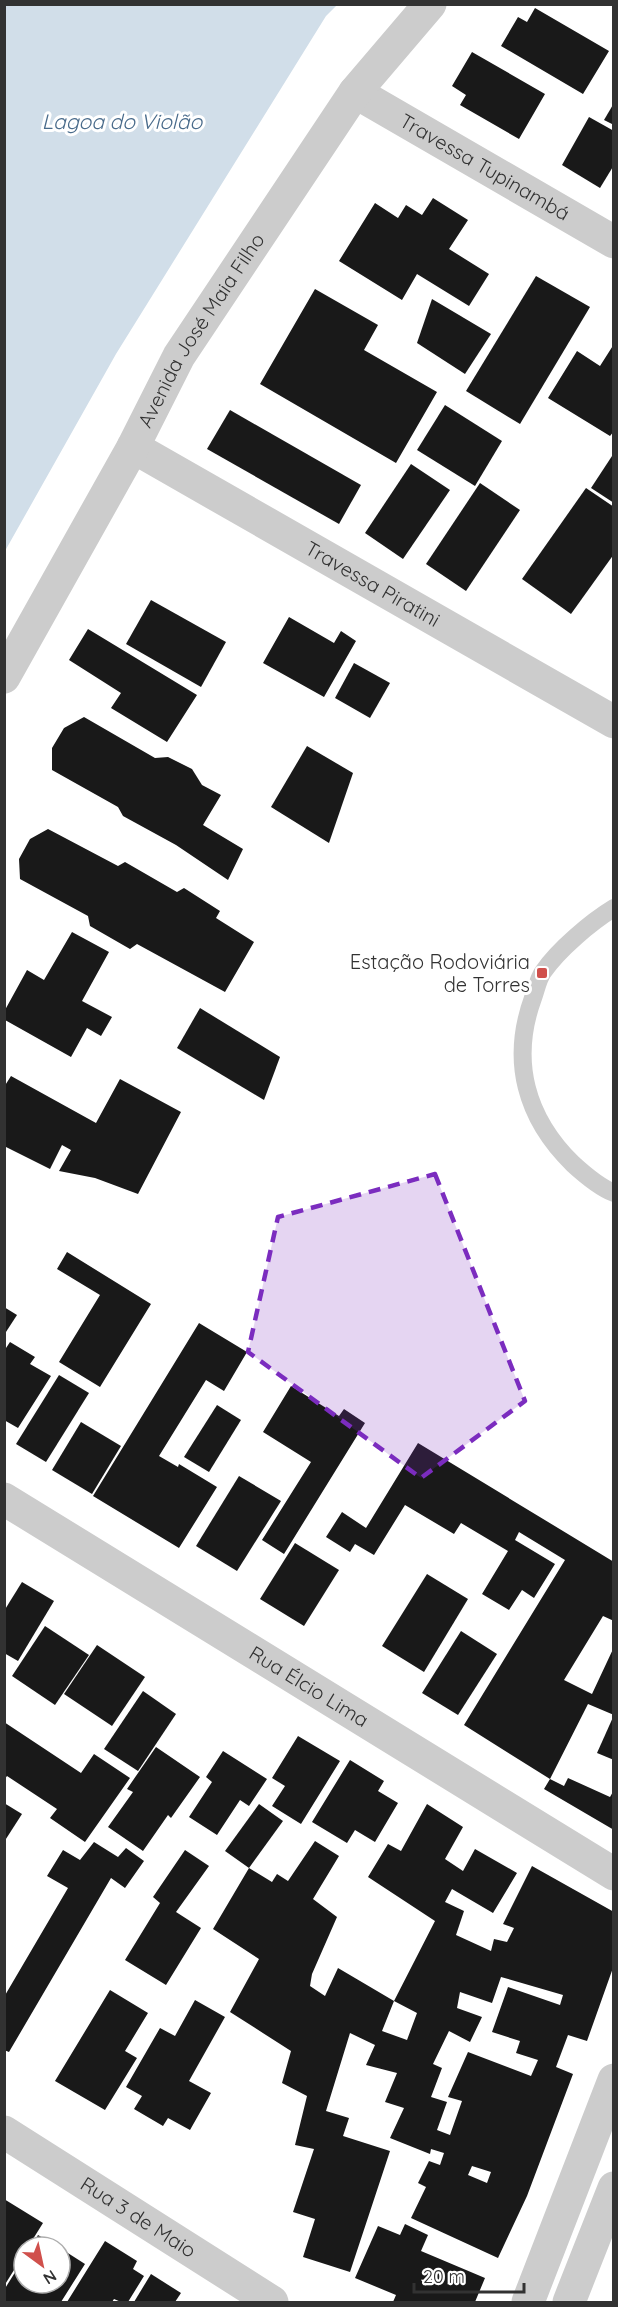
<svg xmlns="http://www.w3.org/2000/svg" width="618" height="2307" font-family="Quicksand,sans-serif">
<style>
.water{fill:#d1dee9}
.building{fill:#191919;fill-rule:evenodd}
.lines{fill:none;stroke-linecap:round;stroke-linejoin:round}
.service{stroke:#ccc;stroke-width:18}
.minor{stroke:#ccc;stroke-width:33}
.tertiary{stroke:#ccc;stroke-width:33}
.marked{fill:#7b2cbf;fill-opacity:0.2;stroke:#7b2cbf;stroke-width:4.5;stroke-dasharray:12 8;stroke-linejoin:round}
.poi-dot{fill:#d0504c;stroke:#fff;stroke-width:2}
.labels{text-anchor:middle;stroke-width:6;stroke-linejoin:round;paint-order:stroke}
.street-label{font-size:20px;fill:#323232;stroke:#fff}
.poi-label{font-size:20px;fill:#323232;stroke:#fff;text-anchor:end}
.water-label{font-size:21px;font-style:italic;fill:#496b8b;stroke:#fff}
</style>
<rect width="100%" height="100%" fill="#fff"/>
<path class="water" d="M5 4 337 5 326 16 116 354 5 551Z"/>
<g class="building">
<path d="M535 8 609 51 583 94 501 46 518 17 527 22Z"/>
<path d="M472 52 545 94 519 139 460 105 466 95 452 86Z"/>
<path d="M614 103V125L604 120Z"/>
<path d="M589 117 614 131V165L600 188 562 165Z"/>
<path d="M433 198 468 220 449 249 489 274 469 306 417 274 402 300 339 261 375 203 398 218 406 205 422 215Z"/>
<path d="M536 276 590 307 520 424 466 391Z"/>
<path d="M315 289 378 325 364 350 437 392 396 463 260 384Z"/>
<path d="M432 299 491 334 465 374 417 343Z"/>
<path d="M614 344V431L610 436 548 398 577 351 600 366Z"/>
<path d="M445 405 502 441 475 486 417 450Z"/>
<path d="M230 410 361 485 339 524 207 449Z"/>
<path d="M614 453V503L591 488Z"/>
<path d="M411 464 450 490 403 559 365 533Z"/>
<path d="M480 483 520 510 466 591 426 564Z"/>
<path d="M586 488 614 507V554L571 614 522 579Z"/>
<path d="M151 600 226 642 201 687 126 644Z"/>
<path d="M289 617 334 643 341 631 356 641 324 697 263 663Z"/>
<path d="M88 629 197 695 167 742 111 708 121 693 69 660Z"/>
<path d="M354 663 390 683 370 718 335 698Z"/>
<path d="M84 717 155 758 168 757 192 769 202 785 221 795 203 825 243 849 228 880 176 845 123 816 118 807 52 770V748L64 728Z"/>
<path d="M307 746 353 773 329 843 271 807Z"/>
<path d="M48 829 118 866 125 862 177 892 184 888 220 911 216 918 254 942 225 992 137 944 130 949 90 926 88 916 20 879 19 859 30 839Z"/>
<path d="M72 932 109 952 82 1001 112 1017 101 1036 87 1028 71 1057 5 1020V1010L27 970 44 980Z"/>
<path d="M200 1008 280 1057 264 1100 177 1048Z"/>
<path d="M11 1076 96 1123 120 1079 181 1112 138 1194 95 1178 59 1171 71 1150 62 1145 50 1169 4 1146V1087Z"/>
<path d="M67 1252 151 1304 100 1387 59 1362 100 1295 57 1269Z"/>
<path d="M4 1307 17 1315 4 1335Z"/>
<path d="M199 1323 247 1352 224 1391 206 1380 159 1456 178 1467 179 1464 217 1487 179 1548 93 1496Z"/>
<path d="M10 1342 35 1357 30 1364 51 1376 18 1428 4 1420V1351Z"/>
<path d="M59 1375 89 1393 46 1462 16 1444Z"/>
<path d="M291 1386 339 1416 344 1409 365 1423 284 1554 262 1540 311 1462 263 1432Z"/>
<path d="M217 1405 241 1420 209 1472 184 1457Z"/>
<path d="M81 1422 121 1446 92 1494 52 1470Z"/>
<path d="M418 1443 614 1562V1621L603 1616 564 1680 592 1694 614 1647V1715L588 1704 550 1779 564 1786 568 1778 610 1797 614 1790V1830L544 1789 550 1779 464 1725 565 1560 519 1532 515 1540 555 1564 534 1598 522 1590 509 1610 482 1594 508 1551 461 1523 454 1534 405 1505 374 1555 355 1544 350 1552 326 1537 342 1512 366 1528Z"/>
<path d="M239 1476 281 1501 237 1571 196 1546Z"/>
<path d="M295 1543 339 1570 304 1626 260 1599Z"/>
<path d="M427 1574 468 1599 424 1672 382 1646Z"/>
<path d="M22 1582 54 1601 18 1661 4 1653V1611Z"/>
<path d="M45 1626 89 1655 55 1705 12 1676Z"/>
<path d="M461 1631 497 1654 458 1715 422 1693Z"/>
<path d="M97 1645 145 1677 112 1726 64 1694Z"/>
<path d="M143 1691 176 1714 138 1771 104 1749Z"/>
<path d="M614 1715V1760L597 1753Z"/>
<path d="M4 1722 81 1773 94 1754 130 1778 85 1842 50 1818 57 1809 7 1776 4 1780Z"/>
<path d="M298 1736 340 1761 301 1824 272 1806 285 1786 272 1778Z"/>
<path d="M156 1747 200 1777 171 1818 168 1815 143 1851 108 1827 133 1792 127 1789Z"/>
<path d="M223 1751 267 1779 249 1806 240 1800 217 1835 189 1817 212 1782 206 1777Z"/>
<path d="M350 1760 384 1781 378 1791 398 1803 375 1842 355 1830 347 1843 312 1822Z"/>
<path d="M4 1803 22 1814 4 1842Z"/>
<path d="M259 1804 283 1821 249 1868 225 1851Z"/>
<path d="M427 1804 463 1827 445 1859 463 1871 475 1849 517 1873 493 1913 452 1889 445 1902 464 1911 456 1935 491 1951 494 1939 507 1942 514 1928 503 1924 532 1866 614 1912V1965L587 2041 568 2035 556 2067 573 2074 527 2196 498 2258 411 2218 426 2187 418 2183 429 2161 440 2165 444 2153 431 2149 430 2154 390 2138 404 2108 385 2102 397 2073 366 2065 375 2045 350 2033 326 2111 349 2118 343 2136 390 2151 350 2272 303 2257 315 2219 293 2212 314 2149 295 2145 307 2096 282 2083 291 2051 230 2012 259 1959 213 1929 249 1868 272 1882 277 1874 288 1881 315 1841 339 1856 313 1899 337 1917 312 1974 310 1986 325 1996 338 1968 394 2001 382 2031 407 2040 417 2013 394 2001 435 1921 368 1877 388 1844 401 1851ZM501 1977 563 1995 560 2005 508 1987 492 2032 520 2041 516 2053 538 2060 531 2076 468 2052 448 2097 462 2101 450 2135 437 2130 447 2102 431 2097 442 2068 433 2064 449 2031 470 2042 482 2017 457 2008 460 1992 492 2003ZM472 2166 491 2172 487 2183 468 2175Z"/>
<path d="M94 1842 118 1857 126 1848 144 1861 125 1888 111 1878 9 2052 4 2050V1997L68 1888 47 1876 63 1850 80 1860Z"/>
<path d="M185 1850 209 1866 176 1912 201 1928 166 1985 125 1960 160 1903 153 1897Z"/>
<path d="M110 1990 148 2013 125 2051 137 2058 105 2110 55 2081Z"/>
<path d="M195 2000 225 2017 189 2081 211 2093 190 2130 168 2118 163 2126 134 2109 142 2096 126 2087 160 2028 175 2036Z"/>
<path d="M4 2199 43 2223 28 2247H24V2254L4 2286Z"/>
<path d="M405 2224 428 2235 421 2251 485 2278 475 2302H393L396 2295 355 2278 378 2226 400 2235Z"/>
<path d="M38 2235 58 2247H31Z"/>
<path d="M105 2241 137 2261 133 2269 144 2276 128 2302H121L114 2299 112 2302H67Z"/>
<path d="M60 2248 85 2264 61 2302H4V2290L24 2258V2283H60Z"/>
<path d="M151 2274 181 2293 175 2302H134Z"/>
</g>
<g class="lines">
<path class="service" d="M614 908C591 922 558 950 543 972 538 979 536 990 533 998 510 1061 526 1118 573 1164 585 1175 599 1187 614 1193"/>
<g class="minor">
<path id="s1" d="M355 92 614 242"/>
<path id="s2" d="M133 447 614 722"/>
<path id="s3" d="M4 1499 614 1874"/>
<path id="s4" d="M4 2132 272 2302"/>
</g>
<g class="tertiary">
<path id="s5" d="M4 677 133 447 179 356 355 92 430 4"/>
<path d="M528 2302 614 2080"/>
<path d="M569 2302 614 2188"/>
</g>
</g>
<path class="marked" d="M435 1174 525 1401 421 1478 248 1352 278 1217Z"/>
<rect class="poi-dot" x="536" y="967" width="12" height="12" rx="3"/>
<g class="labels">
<g class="street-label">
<text dy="7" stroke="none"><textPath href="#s1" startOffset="150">Travessa Tupinambá</textPath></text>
<text dy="7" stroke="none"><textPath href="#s5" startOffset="399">Avenida José Maia Filho</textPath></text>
<text dy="7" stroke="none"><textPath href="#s2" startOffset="276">Travessa Piratini</textPath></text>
<text dy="7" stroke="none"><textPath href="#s3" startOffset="358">Rua Élcio Lima</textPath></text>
<text dy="7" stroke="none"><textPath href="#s4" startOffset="159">Rua 3 de Maio</textPath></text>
</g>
<g class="poi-label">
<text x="530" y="969">Estação Rodoviária<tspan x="530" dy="23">de Torres</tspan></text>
</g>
<g class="water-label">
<text x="122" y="129">Lagoa do Violão</text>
</g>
</g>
<rect width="618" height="2307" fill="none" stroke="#323232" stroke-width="12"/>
<g transform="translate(42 2265) rotate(147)"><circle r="28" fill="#ffffff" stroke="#adadad" stroke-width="1.5"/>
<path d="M0-4.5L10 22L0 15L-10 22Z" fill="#d0504c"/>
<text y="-9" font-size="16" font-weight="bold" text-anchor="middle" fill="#323232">N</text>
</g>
<path d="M414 2283v9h110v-9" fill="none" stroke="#323232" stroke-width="3"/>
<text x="423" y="2283" font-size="18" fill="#323232" stroke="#ffffff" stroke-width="4.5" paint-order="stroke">20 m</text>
</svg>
